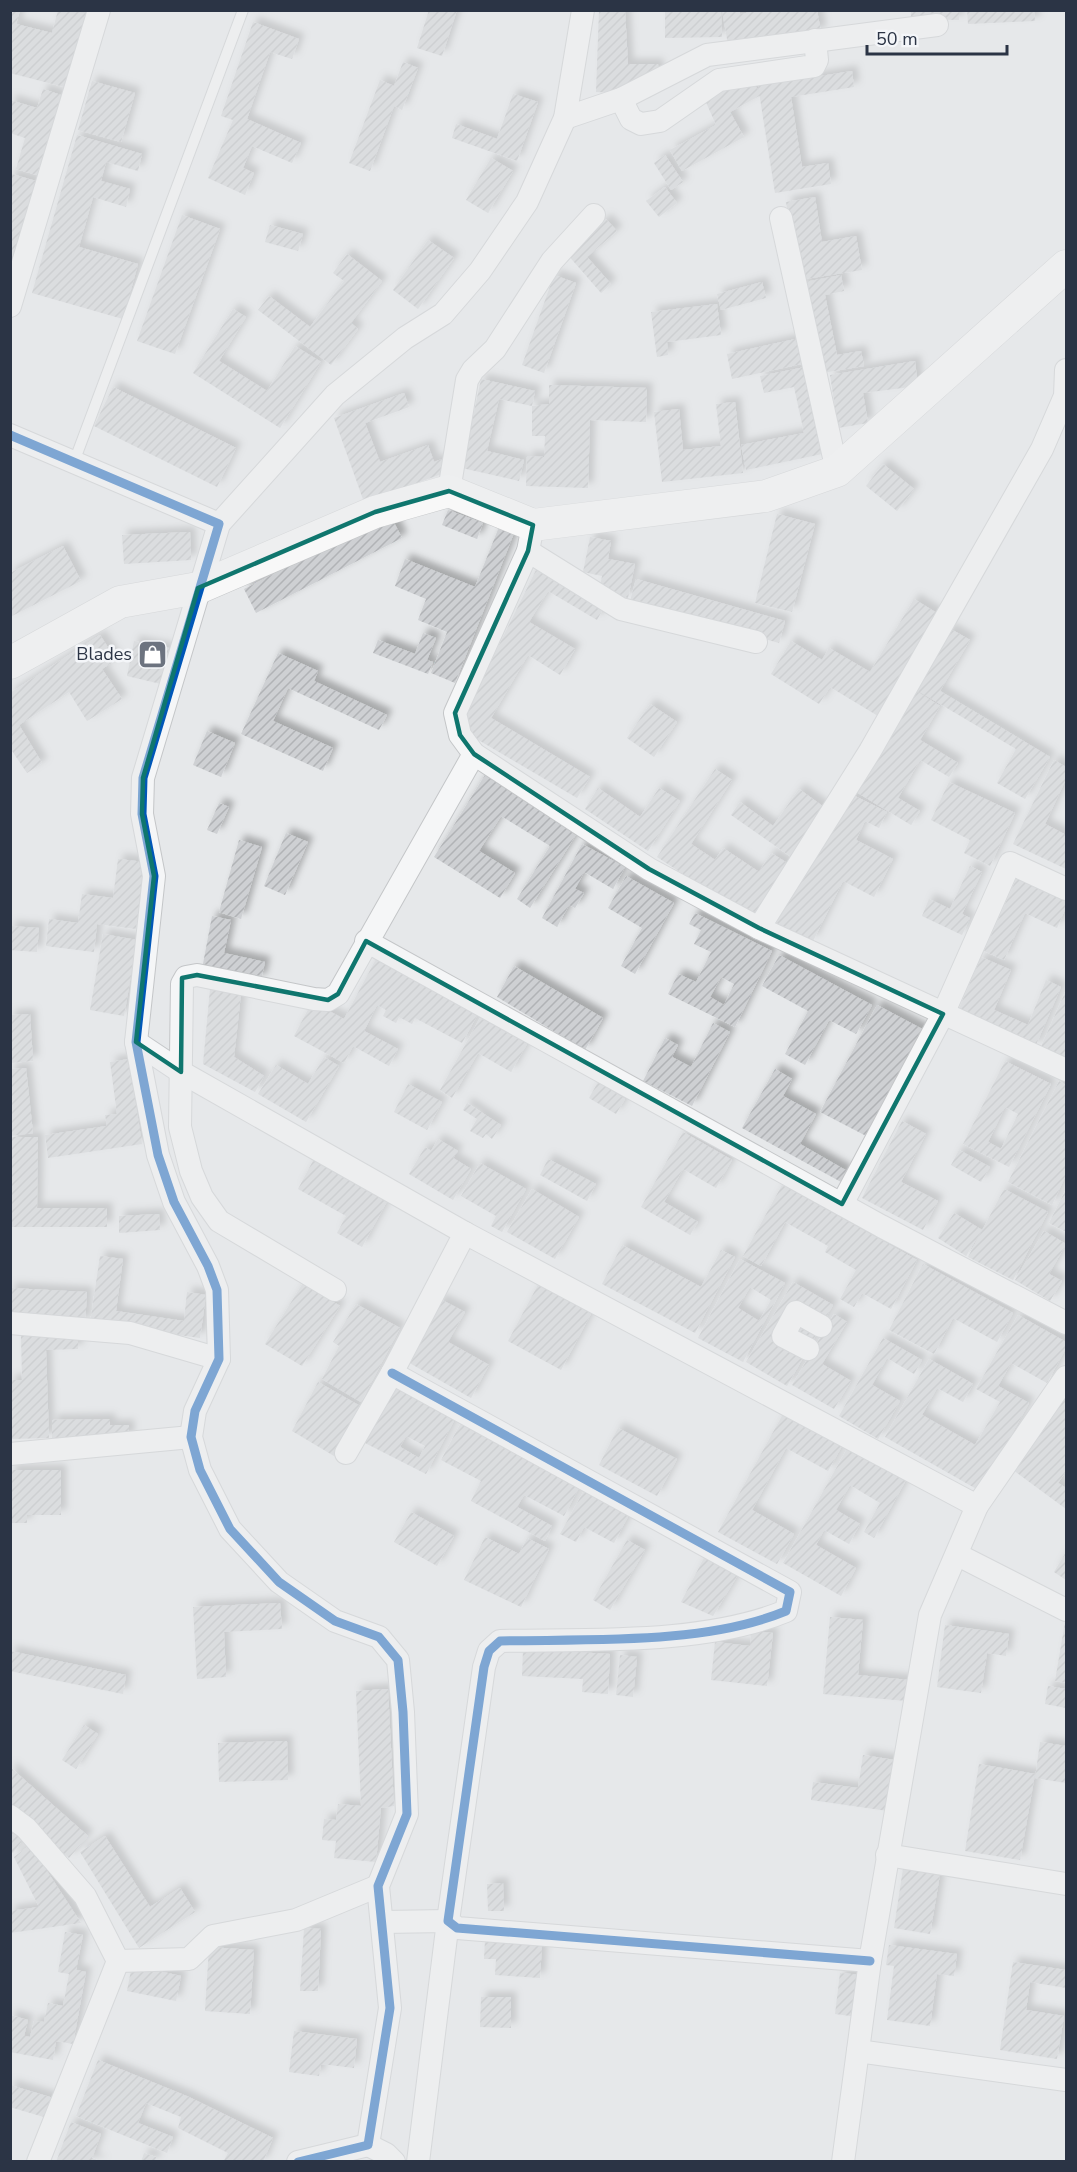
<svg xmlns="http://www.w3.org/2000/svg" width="1077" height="2172" font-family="'Nunito Sans',sans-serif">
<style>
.building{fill:url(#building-hatch);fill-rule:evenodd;filter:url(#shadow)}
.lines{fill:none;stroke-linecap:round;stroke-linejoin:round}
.lane-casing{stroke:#c4c6c8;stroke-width:12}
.street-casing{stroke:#c4c6c8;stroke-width:24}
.secondary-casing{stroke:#c4c6c8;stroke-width:33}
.lane{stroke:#f5f6f7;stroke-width:10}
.street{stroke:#f5f6f7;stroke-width:22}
.secondary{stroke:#f8f8f8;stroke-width:32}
.cycleway-casing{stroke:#f4f6f9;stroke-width:13}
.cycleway{stroke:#0057b8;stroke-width:9}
.marked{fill:none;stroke:#0f766e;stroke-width:4.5;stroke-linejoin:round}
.labels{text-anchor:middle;stroke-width:5;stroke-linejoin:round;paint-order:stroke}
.poi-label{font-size:18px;fill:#2b3445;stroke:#f4f6f9;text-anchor:end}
</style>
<defs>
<pattern id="building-hatch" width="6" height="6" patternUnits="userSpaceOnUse" patternTransform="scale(1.5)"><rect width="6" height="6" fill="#ced0d3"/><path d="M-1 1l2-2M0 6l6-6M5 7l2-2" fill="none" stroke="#b1b3b6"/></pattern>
<filter id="shadow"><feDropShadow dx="5.5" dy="-5.5" stdDeviation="3" flood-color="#0004"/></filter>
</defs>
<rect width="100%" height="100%" fill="#e6e8ea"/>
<g class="building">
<path d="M10 10H20L16 24 52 33 58 10 87 13 68 88 10 73Z"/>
<path d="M429 10H457L442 56 417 48Z"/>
<path d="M599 10H625L628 64H658L659 77 621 93 596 92Z"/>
<path d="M665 10H721L722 37 665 38Z"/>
<path d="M722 10H740V14L763 10H817L821 32 728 45Z"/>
<path d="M911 10H959V20L911 19Z"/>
<path d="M967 10H1034L1035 21 968 24Z"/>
<path d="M253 22 299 39 292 59 270 52 247 119 301 143 292 163 252 146 243 168 254 173 245 195 208 178 233 120 221 116Z"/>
<path d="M403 62 418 68 402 110 394 106 370 171 349 163 380 80 394 86Z"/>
<path d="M852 71 854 87 791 97 802 167 828 163 831 184 775 193 758 86Z"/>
<path d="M750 77 761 95 730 112 744 137 682 171 670 150 716 125 702 93Z"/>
<path d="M92 81 135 93 121 142 78 130Z"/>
<path d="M43 89 61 95 37 175 16 169 25 138 10 133V100L37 108Z"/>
<path d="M513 94 538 102 517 161 452 138 456 124 497 139Z"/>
<path d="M77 135 142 154 138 171 106 162 101 181 130 189 126 207 93 197 79 247 138 264 123 319 32 293Z"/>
<path d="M665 155 683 182 671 190 654 163Z"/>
<path d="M491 158 513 171 488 213 466 200Z"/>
<path d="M12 174 36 181 11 265 10 178Z"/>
<path d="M665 187 677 203 659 217 646 201Z"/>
<path d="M815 197 822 242 856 236 862 270 799 280 786 202Z"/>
<path d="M182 215 220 229 175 354 137 341Z"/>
<path d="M606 219 617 231 587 257 611 284 601 293 567 254Z"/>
<path d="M270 225 303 234 298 251 265 242Z"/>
<path d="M428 240 454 258 418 309 393 290Z"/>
<path d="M347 254 382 281 351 323 358 329 331 365 258 310 269 296 310 327 344 281 333 273Z"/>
<path d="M554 275 576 283 544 373 522 365Z"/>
<path d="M841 275 844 291 825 295 837 355 861 351 864 366 816 374 800 283Z"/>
<path d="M762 282 766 298 721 310 717 294Z"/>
<path d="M717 304 721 335 667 342 668 355 657 357 651 312Z"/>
<path d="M233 309 246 317 219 361 267 391 295 346 321 362 280 428 193 373Z"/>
<path d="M800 338 806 363 732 379 727 354Z"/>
<path d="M915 361 918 386 863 393 868 423 838 428 830 375Z"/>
<path d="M810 366 827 453 746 470 741 445 804 433 794 387 764 393 760 376Z"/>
<path d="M481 379 535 391 532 406 499 399 487 451 524 460 519 481 462 468Z"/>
<path d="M549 385 647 388 646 422 590 420 588 488 526 486 527 456 544 457 545 436H532V406L549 404Z"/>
<path d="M113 387 236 448 217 487 94 426Z"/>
<path d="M404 393 409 407 365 423 380 462 428 445 434 462 445 458 450 471 364 502 334 418Z"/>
<path d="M735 402 743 473 662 482 654 412 679 409 683 450 721 446 716 404Z"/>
<path d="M883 464 914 489 897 511 866 486Z"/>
<path d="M448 510 483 523 477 539 442 525Z"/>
<path d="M777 514 815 524 792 612 755 603Z"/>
<path d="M390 515 402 538 256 613 244 589Z"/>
<path d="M499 527 514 533 455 683 431 673 447 632 418 620 426 599 395 586 405 559 475 587Z"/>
<path d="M190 532 191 560 124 564 122 535Z"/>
<path d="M590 537 611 541 608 559 635 564 628 598 599 592 602 576 583 572Z"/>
<path d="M63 546 81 581 10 617V573Z"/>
<path d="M536 570 604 607 597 620 548 591 529 622 575 649 560 675 528 655 491 718 590 777 577 798 458 728Z"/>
<path d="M636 579 785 621 779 643 630 601Z"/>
<path d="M914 599 940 615 878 716 830 687 819 704 771 674 791 641 822 660 829 648 870 672Z"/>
<path d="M949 628 970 640 940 691 1050 757 1025 799 997 783 1016 749 913 688Z"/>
<path d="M423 633 436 638 427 660 433 662 428 674 373 653 378 640 415 654Z"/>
<path d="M100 635 116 660 102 669 122 699 87 721 69 692 19 725 42 763 27 773 10 748V693Z"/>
<path d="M134 641 169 648 161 684 127 676Z"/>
<path d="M278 653 318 671 314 681 387 715 379 730 288 688 273 721 333 748 323 771 241 734Z"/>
<path d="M913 689 940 706 920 740 958 763 949 777 920 760 898 798 920 811 911 825 853 790Z"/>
<path d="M650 704 677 722 654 757 627 738Z"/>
<path d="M207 731 235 743 221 777 193 765Z"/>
<path d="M1054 760 1066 767V779L1045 824 1066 835V869L1013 844Z"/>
<path d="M715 769 732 780 691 844 715 860 723 848 759 872 771 853 789 864 753 920 657 857Z"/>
<path d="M485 775 577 833 530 908 517 899 550 846 501 816 479 851 515 873 500 898 434 857Z"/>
<path d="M949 782 1015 813 990 866 964 853 970 840 931 820Z"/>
<path d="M598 788 640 817 659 788 680 801 648 851 585 809Z"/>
<path d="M799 789 828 810 794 859 731 815 740 802 773 826Z"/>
<path d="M849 793 887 812 879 828 865 821 856 840 893 859 874 897 843 881 813 941 776 923Z"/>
<path d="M219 803 229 807 217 834 207 830Z"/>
<path d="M286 833 308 842 285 895 264 886Z"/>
<path d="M239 840 262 847 241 919 219 912Z"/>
<path d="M582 844 625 867 613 889 584 872 575 889 584 893 575 908 569 905 557 927 542 918Z"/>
<path d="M118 859 145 862 136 929 97 924 94 952 46 946 49 919 78 923 82 894 113 898Z"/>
<path d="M970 866 982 872 962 914 970 918 962 935 922 916 929 899 950 909Z"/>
<path d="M626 876 674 903 635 974 621 966 642 928 608 908Z"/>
<path d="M1017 877 1066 899V907L1057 928 1025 913 1004 960 984 951Z"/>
<path d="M695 913 772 951 735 1027 668 994 678 974 696 982 711 952 694 944 701 930 689 924ZM721 977 734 984 724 1005 710 997Z"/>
<path d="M212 916 231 920 224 953 265 962 261 980 202 969Z"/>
<path d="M10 926 39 928 37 952 10 950Z"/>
<path d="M103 934 137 940 124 1016 90 1010Z"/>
<path d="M779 955 872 1005 856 1034 829 1020 805 1065 785 1054 808 1011 762 986Z"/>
<path d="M981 957 1011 970 994 1010 1028 1025 1046 980 1061 987 1035 1047 957 1013Z"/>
<path d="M376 959 478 1014 462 1043 415 1018 412 1024 399 1017 396 1023 383 1016 386 1010 377 1005 364 1031 398 1049 389 1066 353 1046 344 1063 294 1036 312 1002 344 1019Z"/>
<path d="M514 966 603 1018 585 1050 497 997Z"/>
<path d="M210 989 241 994 234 1057 264 1076 255 1092 203 1064Z"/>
<path d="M1066 990V1061L1040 1049Z"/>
<path d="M877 1005 926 1031 870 1138 820 1112Z"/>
<path d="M30 1014 33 1061 10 1063V1015Z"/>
<path d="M480 1018 527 1044 511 1072 478 1053 452 1098 440 1090Z"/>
<path d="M713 1023 730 1032 692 1106 643 1081 665 1038 678 1045 672 1057 691 1067Z"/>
<path d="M324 1057 339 1066 306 1122 258 1094 276 1065 308 1084Z"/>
<path d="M129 1059 142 1144 48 1158 45 1135 107 1126 105 1115 117 1114 110 1062Z"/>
<path d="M1005 1061 1051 1084 1009 1167 963 1144ZM1005 1107 1018 1114 1001 1149 988 1142Z"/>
<path d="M26 1068 33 1133 10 1136V1069Z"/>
<path d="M775 1069 792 1079 783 1096 816 1114 800 1144 847 1171 841 1182 742 1128Z"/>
<path d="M1059 1081 1066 1085V1175L1052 1205 1008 1182Z"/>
<path d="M598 1082 625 1099 616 1114 589 1098Z"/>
<path d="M408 1084 442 1102 427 1130 394 1112Z"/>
<path d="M467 1103 501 1125 492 1139 486 1134 483 1138 470 1131 477 1119 463 1110Z"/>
<path d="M902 1121 926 1134 901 1182 938 1201 923 1230 862 1198Z"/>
<path d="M683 1132 732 1160 716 1188 683 1169 664 1202 698 1222 690 1235 641 1207Z"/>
<path d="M12 1137H38L37 1208H107V1227H12Z"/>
<path d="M438 1139 458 1151 453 1158 471 1169 453 1200 409 1174 425 1147 431 1151Z"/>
<path d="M959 1150 990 1167 981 1182 951 1165Z"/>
<path d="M316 1155 390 1196 362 1247 337 1233 346 1216 298 1189Z"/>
<path d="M548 1159 596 1184 587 1201 540 1175Z"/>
<path d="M480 1163 526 1189 502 1232 491 1226 496 1216 461 1196Z"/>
<path d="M782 1185 917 1260 891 1309 862 1293 854 1307 840 1299 856 1270 825 1252 828 1246 785 1222 761 1266 743 1256Z"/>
<path d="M532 1189 579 1217 555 1259 507 1232Z"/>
<path d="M1004 1189 1048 1212 1013 1280 968 1257Z"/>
<path d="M1066 1189V1232L1049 1223Z"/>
<path d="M954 1213 982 1230 966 1256 938 1238Z"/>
<path d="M159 1214 160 1230 119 1233V1216Z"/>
<path d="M1044 1231 1066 1244 1049 1274 1062 1281 1050 1301 1015 1280Z"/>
<path d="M622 1245 701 1287 721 1250 735 1257 695 1333 602 1284Z"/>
<path d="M100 1256 123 1259 116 1311 184 1321 187 1292 206 1295 200 1338 90 1323Z"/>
<path d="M740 1259 785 1283 743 1362 698 1338ZM750 1287 771 1300 759 1321 738 1308Z"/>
<path d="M923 1264 1013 1313 997 1342 953 1318 934 1354 889 1330Z"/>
<path d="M540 1281 593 1310 561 1370 508 1341Z"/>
<path d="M793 1282 833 1305 787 1386 746 1362Z"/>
<path d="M303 1283 340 1306 302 1366 265 1344Z"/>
<path d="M10 1288 87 1292 85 1323 10 1312Z"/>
<path d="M440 1299 465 1312 448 1342 489 1365 471 1398 406 1361Z"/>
<path d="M356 1304 400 1328 361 1402 322 1379 339 1346 333 1342Z"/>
<path d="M834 1314 847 1322 822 1364 851 1381 834 1409 792 1385Z"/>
<path d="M1018 1315 1066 1342V1348L1047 1383 1011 1363 998 1386 1029 1403 980 1491 885 1437 929 1359 973 1384 963 1402 937 1388 922 1415 975 1445 1000 1402 976 1389Z"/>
<path d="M78 1335V1349L46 1350 49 1438 10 1439V1380H22L21 1336Z"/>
<path d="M883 1338 922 1360 914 1374 887 1358 872 1385 900 1401 878 1439 839 1416Z"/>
<path d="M318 1382 360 1406 334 1456 292 1431Z"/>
<path d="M395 1383 457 1415 426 1474 365 1443ZM406 1436 425 1446 419 1458 400 1447Z"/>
<path d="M1066 1394V1471L1058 1483 1066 1488V1509L1013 1470Z"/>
<path d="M783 1414 842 1446 828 1471 786 1448 752 1510 794 1534 777 1564 718 1532Z"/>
<path d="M110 1419V1425H129V1438L52 1445V1420Z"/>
<path d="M463 1419 582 1482 564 1516 524 1495 517 1507 552 1526 545 1541 471 1501 481 1481 441 1460Z"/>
<path d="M618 1428 677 1459 657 1496 599 1465Z"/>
<path d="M848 1447 906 1480 874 1538 864 1532 880 1503 850 1485 836 1510 860 1524 849 1544 824 1530 816 1545 856 1568 841 1596 783 1563Z"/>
<path d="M10 1470H61V1515H27V1523H10Z"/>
<path d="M587 1485 632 1509 614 1543 584 1527 576 1542 560 1534Z"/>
<path d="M411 1512 454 1536 437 1566 394 1542Z"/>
<path d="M485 1537 519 1554 527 1538 549 1549 521 1607 464 1580Z"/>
<path d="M627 1540 645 1550 610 1610 593 1600Z"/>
<path d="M1066 1552V1580L1054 1572Z"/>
<path d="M706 1554 739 1573 713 1616 681 1602Z"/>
<path d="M280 1603 282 1629 224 1632 226 1677 197 1679 193 1607Z"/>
<path d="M830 1617 863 1620 858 1675 909 1680 907 1701 823 1694Z"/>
<path d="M1065 1622H1066V1683L1055 1681Z"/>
<path d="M945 1625 1009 1634 1006 1656 987 1653 981 1693 937 1687Z"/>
<path d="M751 1631 773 1633 767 1686 711 1680 715 1642 750 1646Z"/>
<path d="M523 1649 610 1654 608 1694 582 1692 583 1679 522 1676Z"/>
<path d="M10 1651 126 1675 123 1694 10 1671Z"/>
<path d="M620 1655 637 1657 633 1697 616 1695Z"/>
<path d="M1048 1686 1066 1689V1708L1045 1704Z"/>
<path d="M388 1689 394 1806 381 1808 376 1862 334 1858 336 1841 322 1840 324 1819 336 1820 338 1804 361 1806 356 1691Z"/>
<path d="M84 1725 98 1734 76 1769 62 1760Z"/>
<path d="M287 1741 288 1780 219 1782 218 1743Z"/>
<path d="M1040 1742 1066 1746V1783L1035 1778Z"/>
<path d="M863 1755 895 1760 888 1811 811 1800 813 1782 858 1788Z"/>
<path d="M979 1764 1035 1774 1020 1860 965 1851Z"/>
<path d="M10 1767 88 1836 69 1858 10 1806Z"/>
<path d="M10 1828 24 1838 13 1853 10 1852Z"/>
<path d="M105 1836 150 1907 180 1888 195 1912 139 1948 80 1852Z"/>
<path d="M30 1845 81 1923 10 1933V1911L39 1907 14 1857Z"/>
<path d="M904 1862 941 1868 930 1934 894 1928Z"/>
<path d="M503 1883 504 1911H488L487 1884Z"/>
<path d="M304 1928 321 1929 318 1991H300Z"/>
<path d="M65 1932 83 1935 76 1970 86 1972 73 2044 56 2041 53 2060 10 2052V2015L28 2020 24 2036 30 2037 34 2021 44 2022 48 2003 63 2006 69 1974 58 1972Z"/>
<path d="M485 1940 542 1944 540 1978 495 1975 496 1959H484Z"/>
<path d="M889 1945 957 1954 954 1976 937 1974 930 2026 887 2020 894 1966 886 1965Z"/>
<path d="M209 1947 254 1950 250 2014 205 2011Z"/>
<path d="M1013 1962 1066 1970V1988L1030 1982 1026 2010 1064 2016 1057 2059 1000 2050Z"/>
<path d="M132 1965 181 1976 176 2001 127 1991Z"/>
<path d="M840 1973 862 1975 858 2017 835 2014Z"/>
<path d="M481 1997H511V2028L480 2027Z"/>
<path d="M294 2031 357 2039 354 2068 321 2064 319 2076 289 2072Z"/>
<path d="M98 2060 189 2097 273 2138 263 2162H223L228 2153 178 2128 181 2117 146 2103 138 2123 173 2137 167 2153 76 2116Z"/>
<path d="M10 2085 60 2100 54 2120 10 2107Z"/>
<path d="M71 2122 101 2134 92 2158 102 2162H56Z"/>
<path d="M144 2153 156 2157 155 2162H141Z"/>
</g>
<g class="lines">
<defs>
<path id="lane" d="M74 462 243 10"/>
<g id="street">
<path d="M621 99 631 119 641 124 660 121 719 80 814 66 817 60 815 40"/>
<path d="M565 118 621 99 707 55 937 25"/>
<path d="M781 218 837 471"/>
<path d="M10 306 99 10"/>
<path d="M10 435 219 524 143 778 142 814 154 876 136 1042 158 1155 174 1202 208 1266 217 1290 219 1359 195 1411 191 1437 200 1470 230 1529 279 1582 335 1621 379 1637 398 1660 403 1712 407 1814 378 1886 390 2008 368 2145 298 2162"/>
<path d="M449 491 467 380 473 370 495 349 552 261 594 215"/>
<path d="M219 524 335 395 405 338 443 314 480 271 527 202 565 118 583 10"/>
<path d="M533 525 528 551 455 713 460 735 474 754 649 869 759 928 1066 1070"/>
<path d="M528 551 621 609 756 642"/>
<path d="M759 928 870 751 1042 449 1065 396 1066 370"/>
<path d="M366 941 881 1226 1066 1323"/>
<path d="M136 1042 181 1072 465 1233 977 1506"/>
<path d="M842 1204 943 1014 1010 863 1066 889"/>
<path d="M335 1290 219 1221 202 1197 191 1171 180 1127 182 984 186 977 197 975 314 999 328 1000 338 994 474 754"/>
<path d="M10 1323 130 1333 219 1359"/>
<path d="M808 1349 783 1336 796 1312 821 1326"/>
<path d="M392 1373 790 1592 786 1611C704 1645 588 1639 500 1641L489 1651 484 1667 448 1921 457 1928 870 1961"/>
<path d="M346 1453 392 1373 465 1233"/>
<path d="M10 1454 191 1437"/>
<path d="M958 1555 1066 1610"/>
<path d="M10 1816 26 1828 85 1896 118 1961 38 2162"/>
<path d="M887 1855 1066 1884"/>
<path d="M382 1922 448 1921 418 2162"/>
<path d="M118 1961 189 1959 213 1936 296 1920 378 1886"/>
<path d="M858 2051 1066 2080"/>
<path d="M368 2145 386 2154 394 2162"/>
<path d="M843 2162 870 1961 930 1615 977 1506 1066 1377"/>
</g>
<path id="secondary" d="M10 663 120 602 198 588 375 512 449 491 533 525 766 496 837 471 1066 266"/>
</defs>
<use href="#lane" class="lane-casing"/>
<use href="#street" class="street-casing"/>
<use href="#secondary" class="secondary-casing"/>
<use href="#lane" class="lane"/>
<use href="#street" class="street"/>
<use href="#secondary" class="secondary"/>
<defs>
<g id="cycleway">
<path d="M10 435 219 524 143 778 142 814 154 876 136 1042 158 1155 174 1202 208 1266 217 1290 219 1359 195 1411 191 1437 200 1470 230 1529 279 1582 335 1621 379 1637 398 1660 403 1712 407 1814 378 1886 390 2008 368 2145 298 2162"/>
<path d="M392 1373 790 1592 786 1611C704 1645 588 1639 500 1641L489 1651 484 1667 448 1921 457 1928 870 1961"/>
</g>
</defs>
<use href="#cycleway" class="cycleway-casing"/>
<use href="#cycleway" class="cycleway"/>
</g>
<path d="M0 0H1077V2172H0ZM449 491 533 525 528 551 455 713 460 735 474 754 649 869 759 928 943 1014 842 1204 366 941 338 994 328 1000 197 975 182 978 181 1072 136 1042 154 876 142 814 143 778 198 588 375 512Z" fill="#e6e8ea" fill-opacity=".55" fill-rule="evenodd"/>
<path class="marked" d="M449 491 533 525 528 551 455 713 460 735 474 754 649 869 759 928 943 1014 842 1204 366 941 338 994 328 1000 197 975 182 978 181 1072 136 1042 154 876 142 814 143 778 198 588 375 512Z"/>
<defs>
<symbol id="shop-square" viewBox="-11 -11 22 22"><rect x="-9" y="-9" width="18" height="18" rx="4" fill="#6c737f" stroke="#f4f6f9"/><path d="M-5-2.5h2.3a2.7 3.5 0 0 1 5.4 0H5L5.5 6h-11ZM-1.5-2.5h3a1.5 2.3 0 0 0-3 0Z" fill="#fff"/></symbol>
</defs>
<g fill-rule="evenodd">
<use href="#shop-square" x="136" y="638" width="33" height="33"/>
</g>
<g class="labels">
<g class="poi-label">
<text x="132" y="660">Blades</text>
</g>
</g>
<rect width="1077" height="2172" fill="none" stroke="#2b3445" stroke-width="24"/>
<path d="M867 45v9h140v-9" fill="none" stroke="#2b3445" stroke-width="3"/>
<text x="876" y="45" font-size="18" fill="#2b3445" stroke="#f4f6f9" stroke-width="4.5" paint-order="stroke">50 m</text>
</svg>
